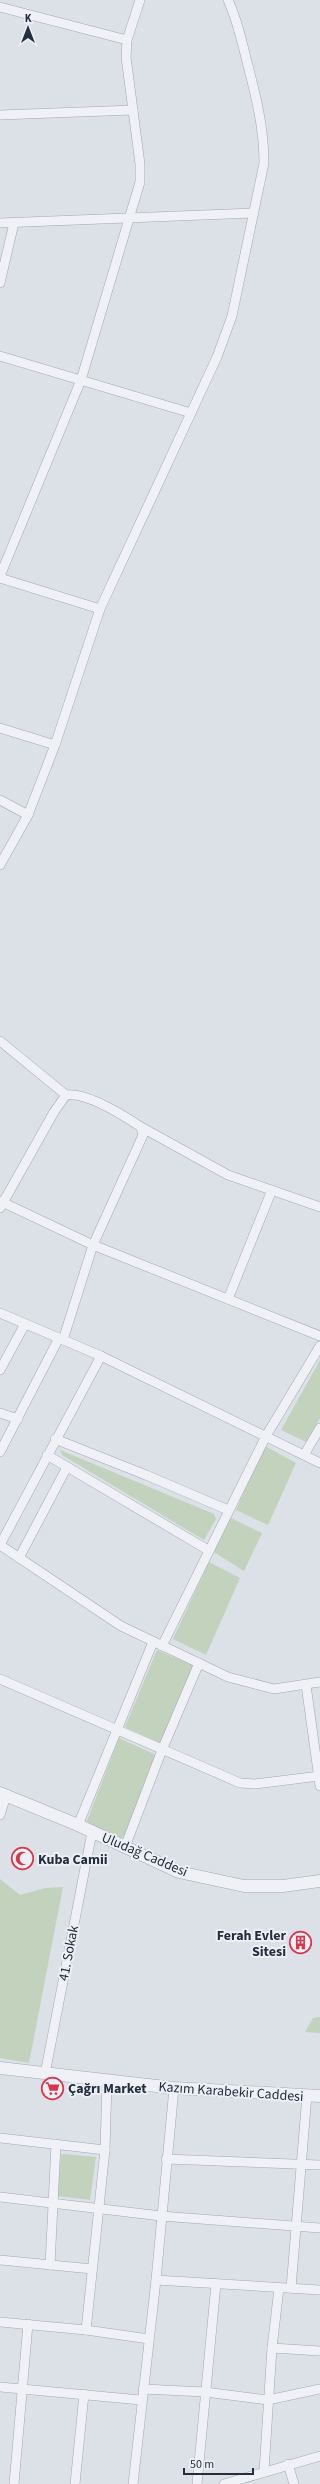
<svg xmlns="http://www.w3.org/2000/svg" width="320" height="2484" font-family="'Source Sans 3',sans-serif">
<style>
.green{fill:#c2d2bd}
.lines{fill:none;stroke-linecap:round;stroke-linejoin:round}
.minor-casing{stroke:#a1a8b2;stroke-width:10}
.tertiary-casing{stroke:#a1a8b2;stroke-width:13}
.minor{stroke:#eff1f6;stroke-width:9}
.tertiary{stroke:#eff1f6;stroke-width:12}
.labels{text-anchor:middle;stroke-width:4;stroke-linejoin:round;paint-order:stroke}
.street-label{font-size:14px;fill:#252e3f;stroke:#ecf0f5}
.poi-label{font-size:14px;font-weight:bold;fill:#252e3f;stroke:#ecf0f5;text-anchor:start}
</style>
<rect width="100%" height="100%" fill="#dce1e8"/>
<g class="green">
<path d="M320 1360V1418L306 1442 281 1430Z"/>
<path d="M265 1446 296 1463 268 1525 236 1510Z"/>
<path d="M60 1450 214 1514 216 1519 204 1540 62 1455Z"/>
<path d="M231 1518 262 1533 244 1571 214 1552Z"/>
<path d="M209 1562 240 1578 206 1655 173 1639Z"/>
<path d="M157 1650 192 1665 193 1669 160 1743 125 1727Z"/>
<path d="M119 1738 154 1754 155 1757 126 1835 118 1839 89 1826 87 1821Z"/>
<path d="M0 1879 20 1895 45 1888 63 1887 29 2063 0 2058Z"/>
<path d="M320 2017V2033L305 2032 313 2018Z"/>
<path d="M63 2154 96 2157 90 2200 57 2196 61 2155Z"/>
</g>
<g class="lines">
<defs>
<g id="minor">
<path d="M0 7 127 40"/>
<path d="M0 115 133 110"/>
<path d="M0 223 254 213"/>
<path d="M0 283 14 223"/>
<path d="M0 356 191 413"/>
<path d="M0 576 81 380 140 182V164L126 57 127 40 140 0"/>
<path d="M0 578 100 609"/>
<path d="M0 728 55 745"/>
<path d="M0 800 28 815"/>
<path d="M0 865 28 815 55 745 100 609 217 357 232 316 264 163C264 128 256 96 247 62 242 41 237 20 228 0"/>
<path d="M0 1041 66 1095"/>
<path d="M141 1127 228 1175 320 1207"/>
<path d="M0 1201 93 1245 320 1336"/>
<path d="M0 1208 54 1112 66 1095C87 1092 123 1115 141 1127L143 1135 93 1245 63 1340"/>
<path d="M228 1299 272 1190"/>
<path d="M0 1313 101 1356 320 1463"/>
<path d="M0 1370 25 1324"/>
<path d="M0 1413 18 1419"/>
<path d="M55 1439 146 1475 228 1510"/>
<path d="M0 1452 59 1338"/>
<path d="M47 1455 208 1550"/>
<path d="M304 1455 320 1428"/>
<path d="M0 1545 121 1626 228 1677 274 1689 320 1682"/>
<path d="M0 1545 101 1356"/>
<path d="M19 1558 67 1467"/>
<path d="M162 1646 266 1436 320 1346"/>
<path d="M0 1679 240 1783 255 1784 320 1776"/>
<path d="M306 1685 320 1786"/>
<path d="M0 1815 6 1796"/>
<path d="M78 1825 153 1642"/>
<path d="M125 1847 162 1750 199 1663"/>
<path d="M45 2074 92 1832"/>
<path d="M0 2138 105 2150"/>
<path d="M166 2159 320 2165"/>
<path d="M0 2197 161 2216 320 2228"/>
<path d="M0 2260 92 2269"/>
<path d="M50 2265 56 2144"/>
<path d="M156 2280 320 2290"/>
<path d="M279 2288 272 2348 320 2351"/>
<path d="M291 2288 307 2095"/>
<path d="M0 2322 86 2330 149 2339"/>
<path d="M86 2330 105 2150 107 2081"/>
<path d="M0 2387 141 2400"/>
<path d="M143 2389 205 2392 268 2400 320 2389"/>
<path d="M288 2464 294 2484"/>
<path d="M264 2471 272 2348"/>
<path d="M14 2484 28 2324"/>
<path d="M75 2484 84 2394"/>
<path d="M133 2484 156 2280 174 2088"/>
<path d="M197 2484 216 2284"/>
<path d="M224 2484 320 2456"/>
</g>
<g id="tertiary">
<path d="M0 1793 78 1825 179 1872 244 1886H283L320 1881"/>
<path d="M0 2068 174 2088 320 2096"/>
</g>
</defs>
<use href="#minor" class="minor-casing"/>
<use href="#tertiary" class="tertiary-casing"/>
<use href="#minor" class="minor"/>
<use href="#tertiary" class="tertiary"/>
</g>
<defs>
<symbol id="mosque-ring" viewBox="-11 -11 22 22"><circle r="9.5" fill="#ecf0f5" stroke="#d8364c" stroke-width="1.5"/><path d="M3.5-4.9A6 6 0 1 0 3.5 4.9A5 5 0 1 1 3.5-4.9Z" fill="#d8364c"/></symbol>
<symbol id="building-ring" viewBox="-11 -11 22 22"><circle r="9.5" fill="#ecf0f5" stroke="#d8364c" stroke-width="1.5"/><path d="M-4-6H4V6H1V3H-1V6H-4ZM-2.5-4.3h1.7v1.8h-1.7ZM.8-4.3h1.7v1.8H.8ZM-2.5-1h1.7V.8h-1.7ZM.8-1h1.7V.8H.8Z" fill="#d8364c"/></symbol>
<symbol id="supermarket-ring" viewBox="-11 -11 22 22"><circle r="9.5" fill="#ecf0f5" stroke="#d8364c" stroke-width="1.5"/><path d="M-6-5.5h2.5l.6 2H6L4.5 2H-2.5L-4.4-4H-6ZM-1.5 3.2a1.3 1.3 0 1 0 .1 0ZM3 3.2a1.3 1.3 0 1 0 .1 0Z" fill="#d8364c"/></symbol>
</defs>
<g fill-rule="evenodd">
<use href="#mosque-ring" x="10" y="1846" width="25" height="25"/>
<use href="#building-ring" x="288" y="1930" width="25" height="25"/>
<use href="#supermarket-ring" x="40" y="2076" width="25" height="25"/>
</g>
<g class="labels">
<g class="street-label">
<text transform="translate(145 1854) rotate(23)" y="5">Uludağ Caddesi</text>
<text transform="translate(68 1953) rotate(-79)" y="5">41. Sokak</text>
<text transform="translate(231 2091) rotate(4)" y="5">Kazım Karabekir Caddesi</text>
</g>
<g class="poi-label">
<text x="38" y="1864">Kuba Camii</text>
<text x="286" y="1940" text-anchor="end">Ferah Evler<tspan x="286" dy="16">Sitesi</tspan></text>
<text x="68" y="2093">Çağrı Market</text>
</g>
</g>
<g transform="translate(28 28)" stroke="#ecf0f5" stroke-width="3" paint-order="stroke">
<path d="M0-3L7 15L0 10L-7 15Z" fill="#252e3f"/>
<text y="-6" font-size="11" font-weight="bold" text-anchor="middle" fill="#252e3f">K</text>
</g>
<path d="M184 2468v6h69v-6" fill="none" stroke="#252e3f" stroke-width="2"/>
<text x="190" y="2468" font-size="12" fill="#252e3f" stroke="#ecf0f5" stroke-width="3" paint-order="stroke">50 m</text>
</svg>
